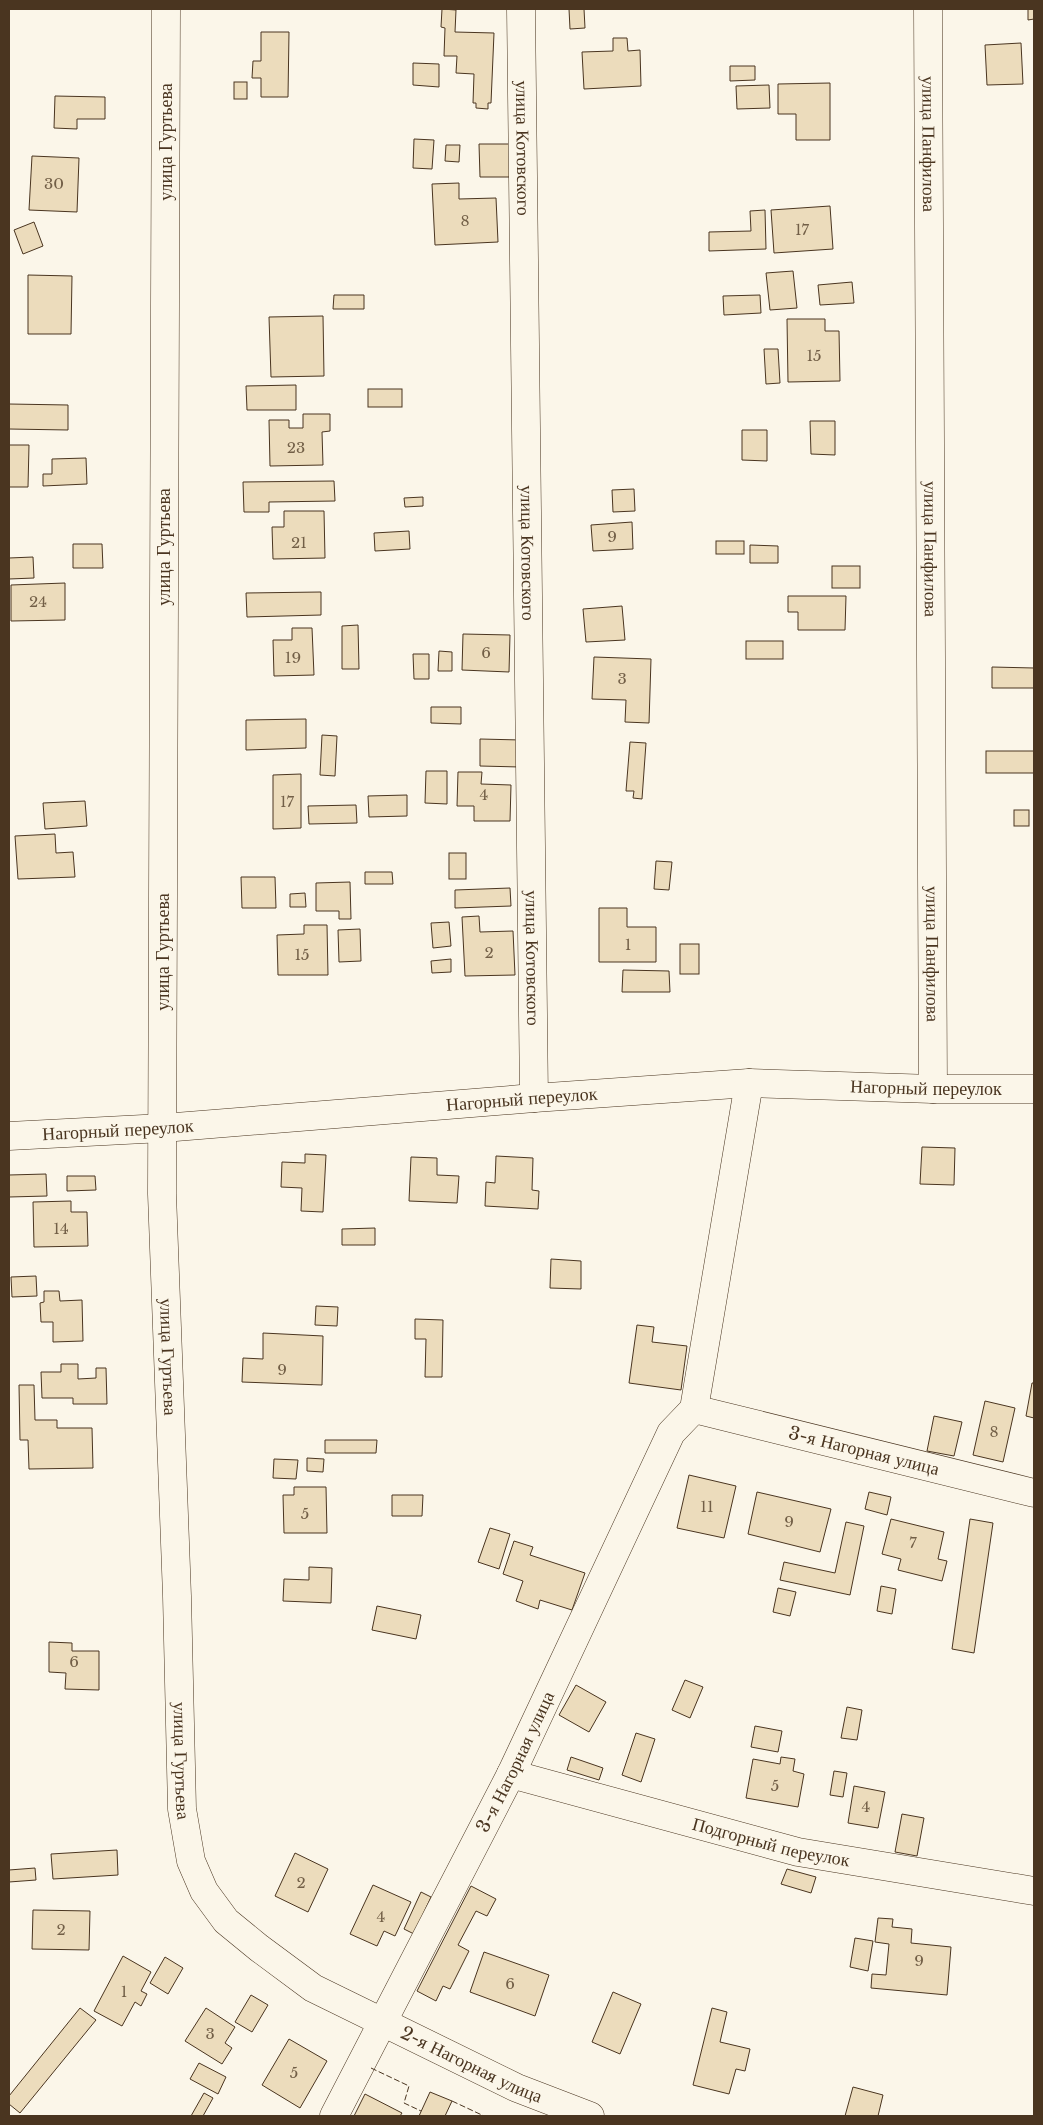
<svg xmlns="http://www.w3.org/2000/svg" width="1043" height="2125" font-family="'Libre Baskerville',serif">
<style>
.building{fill:#ecdcbc;stroke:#4a3520}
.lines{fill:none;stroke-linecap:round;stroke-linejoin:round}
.minor-casing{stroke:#4a3520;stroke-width:29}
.minor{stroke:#fbf6e9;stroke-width:28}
.fence{stroke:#4a3520;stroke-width:1;stroke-dasharray:6 2.5;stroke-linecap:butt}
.labels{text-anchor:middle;stroke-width:4;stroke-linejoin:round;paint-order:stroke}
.number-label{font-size:15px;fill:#725f47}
.street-label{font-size:18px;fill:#4a3520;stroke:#fbf6e9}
</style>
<rect width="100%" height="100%" fill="#fbf6e9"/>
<g class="building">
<path d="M442 9 456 10 455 32 494 33 491 103H488V109L476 108V103H473L474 74 456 73 457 56H444L445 28 441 27Z"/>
<path d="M569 9H584L585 28 570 29Z"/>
<path d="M1028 9H1034V19L1028 20Z"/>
<path d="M261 32H289L288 97H261V78H252L253 61H261Z"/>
<path d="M613 38H627L628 51 640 50 641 86 584 89 582 52 613 51Z"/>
<path d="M1021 43 1023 84 987 85 985 45Z"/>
<path d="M413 63 439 64V87L413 85Z"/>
<path d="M730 66H755V80L730 81Z"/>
<rect x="234" y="82" width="13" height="17"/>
<path d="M830 83V140H796V114H778V84Z"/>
<path d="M769 85 770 108 737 109 736 86Z"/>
<path d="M55 96 105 97V119H77V129L54 128Z"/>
<path d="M414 139 434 140 432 169 413 168Z"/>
<path d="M479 144H514L515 177H480Z"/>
<path d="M446 145H460L459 162 445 161Z"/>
<path d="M32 156 79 158 77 212 29 210Z"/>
<path d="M459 183V199L496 198 498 242 435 245 432 184Z"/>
<path d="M830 206 833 249 774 253 771 210Z"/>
<path d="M765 210 766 249 709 251V232L751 231 750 211Z"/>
<path d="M34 222 43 246 23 254 14 230Z"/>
<path d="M793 271 797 308 770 310 766 273Z"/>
<path d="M28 275 72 276 71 334H28Z"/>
<path d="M852 282 854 303 820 305 818 285Z"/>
<path d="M334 295H364V309H333Z"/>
<path d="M760 295 761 313 724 315 723 296Z"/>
<path d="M323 316 324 376 271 377 269 317Z"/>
<path d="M787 319H825V331H839L840 381 788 382Z"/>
<path d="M764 349H778L780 383 766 384Z"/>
<path d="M296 385V410H247L246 386Z"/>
<rect x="368" y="389" width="34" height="18"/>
<path d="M9 404 68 405V430L9 429Z"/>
<path d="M303 414H330V431L322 432 323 465 270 466 269 420H289V428H303Z"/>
<path d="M810 421H835V455L811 454Z"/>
<path d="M742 430H767V461L742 460Z"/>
<path d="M9 445H29L28 487H9Z"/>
<path d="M86 458 87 484 43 486V474H52V459Z"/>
<path d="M334 481 335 501 269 502V512H244L243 482Z"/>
<path d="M634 489 635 511 613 512 612 490Z"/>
<path d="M423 497V506L405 507 404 498Z"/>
<path d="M284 511H324L325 558 273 559 272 527H284Z"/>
<path d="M632 522 633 549 593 551 591 525Z"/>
<path d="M409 531 410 549 375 551 374 533Z"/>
<rect x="716" y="541" width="28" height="13"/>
<path d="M73 544H102L103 568H73Z"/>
<path d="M750 545 778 546V563H750Z"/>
<path d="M33 557 34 578 9 579V558Z"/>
<rect x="832" y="566" width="28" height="22"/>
<path d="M65 583V620L11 621V585Z"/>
<path d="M321 592V615L247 617 246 593Z"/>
<path d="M788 596H846L845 630H798V612H788Z"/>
<path d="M622 606 625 640 586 642 583 609Z"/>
<path d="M358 625 359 669H342V626Z"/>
<path d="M292 628H312L314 675 274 676 273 640H292Z"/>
<path d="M463 634 510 635 509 672 462 670Z"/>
<rect x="746" y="641" width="37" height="18"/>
<path d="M439 651 452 652V671H438Z"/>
<path d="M413 654H429V679H414Z"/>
<path d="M594 657 651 659 649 723 625 722 626 700 592 699Z"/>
<path d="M992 667 1034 668V688H992Z"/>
<path d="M431 707H461V724L431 723Z"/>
<path d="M306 719V748L246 750V720Z"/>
<path d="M322 735 337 736 335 776 320 775Z"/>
<path d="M480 739 521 740 520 767 480 766Z"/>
<path d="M630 742 646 743 642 799 633 798 634 791H626Z"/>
<rect x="986" y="751" width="48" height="22"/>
<path d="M426 771H447V804L425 803Z"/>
<path d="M458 772H482L481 784 511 785 510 821H474V806H457Z"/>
<path d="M301 774V828L273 829V775Z"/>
<path d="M407 795V816L369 817 368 796Z"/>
<path d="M85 801 87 826 45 829 43 803Z"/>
<path d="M356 805 357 823 309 824 308 806Z"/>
<rect x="1014" y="810" width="15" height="16"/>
<path d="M55 834 56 853 73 852 75 877 18 879 15 836Z"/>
<rect x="449" y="853" width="17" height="26"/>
<path d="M656 861 672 862 669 890 654 889Z"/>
<path d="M365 872H392L393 884H365Z"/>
<path d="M241 877H275L276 908H242Z"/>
<path d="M350 882 351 919H339V911H316V883Z"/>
<path d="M510 888 511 906 455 908V890Z"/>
<path d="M305 893 306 907H290V894Z"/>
<path d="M599 908H627V927H656V962H599Z"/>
<path d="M479 916 480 932 513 931 515 975 465 976 462 917Z"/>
<path d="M449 922 451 946 433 948 431 923Z"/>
<path d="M304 925H327L328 975H278L277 935 304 934Z"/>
<path d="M360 929 361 961 339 962 338 930Z"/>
<rect x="680" y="944" width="19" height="30"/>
<path d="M451 959V972L432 973 431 961Z"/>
<path d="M623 970 669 971 670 992H622Z"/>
<path d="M922 1147 955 1148 954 1185 920 1184Z"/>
<path d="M305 1154 326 1155 323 1212 301 1211 302 1188 281 1187 282 1162 305 1163Z"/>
<path d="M496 1156 533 1158 532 1190 539 1191 538 1209 485 1206 486 1182 495 1183Z"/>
<path d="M411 1157 437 1158V1175L459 1176 457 1203 409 1201Z"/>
<path d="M46 1174 47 1196 9 1197V1175Z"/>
<path d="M67 1176H95L96 1190 67 1191Z"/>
<path d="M71 1201V1212H87L88 1246 34 1247 33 1202Z"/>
<path d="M375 1228V1245H342V1229Z"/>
<path d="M551 1259 581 1261V1289L550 1288Z"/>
<path d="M36 1276 37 1296 12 1297 11 1277Z"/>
<path d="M44 1291H59L60 1301 82 1300 83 1341 53 1342V1322H41L40 1303 44 1302Z"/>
<path d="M316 1306 338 1307 337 1326 315 1325Z"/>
<path d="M415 1319 443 1320 442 1377H425L426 1339H415Z"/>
<path d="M637 1325 654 1327 652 1342 687 1346 681 1390 629 1383Z"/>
<path d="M263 1333 323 1336 322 1385 242 1382 243 1358 263 1359Z"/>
<path d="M61 1364H78V1379L96 1378V1368H106L107 1404H73V1398H42L41 1372H61Z"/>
<path d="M1032 1383H1034V1418L1026 1416Z"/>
<path d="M19 1385H34L35 1420H57V1428H92L93 1468 29 1469 28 1440H20Z"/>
<path d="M985 1401 1015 1408 1003 1462 973 1455Z"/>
<path d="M934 1416 962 1422 954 1456 927 1451Z"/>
<path d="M325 1440H377L376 1453H325Z"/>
<path d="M307 1458 324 1459 323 1472 307 1471Z"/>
<path d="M274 1459 298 1460 296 1479 273 1478Z"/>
<path d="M689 1475 736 1486 724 1538 677 1528Z"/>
<path d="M294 1487H326L327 1533H284L283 1495H294Z"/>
<path d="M757 1492 831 1509 820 1552 748 1534Z"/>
<path d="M869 1492 891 1497 887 1515 865 1509Z"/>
<path d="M392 1495H423L422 1516H392Z"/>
<path d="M891 1519 944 1532 938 1559 947 1561 942 1581 898 1570 901 1559 882 1554Z"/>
<path d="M970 1519 993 1523 974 1653 952 1649Z"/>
<path d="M846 1522 864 1526 850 1595 780 1580 784 1562 835 1573Z"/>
<path d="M490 1528 510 1534 499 1569 478 1562Z"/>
<path d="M514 1541 533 1547 530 1555 585 1573 572 1610 540 1600 538 1609 516 1601 523 1581 503 1574Z"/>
<path d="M309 1567 332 1568 331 1603 283 1601 284 1579 309 1580Z"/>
<path d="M881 1586 896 1589 892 1614 877 1611Z"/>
<path d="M778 1588 796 1592 790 1616 773 1612Z"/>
<path d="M377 1606 421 1615 416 1639 372 1630Z"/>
<path d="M49 1642 72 1643V1651H99V1690L65 1689 66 1673 49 1672Z"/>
<path d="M685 1680 703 1687 690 1718 672 1710Z"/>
<path d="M576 1685 606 1702 589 1732 559 1715Z"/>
<path d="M847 1707 862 1710 857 1740 841 1738Z"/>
<path d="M755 1726 782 1731 778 1752 751 1747Z"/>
<path d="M636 1733 655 1739 641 1782 622 1775Z"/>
<path d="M571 1757 603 1768 599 1780 567 1770Z"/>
<path d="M781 1757 795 1759 793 1771 804 1774 798 1807 746 1798 753 1759 780 1764Z"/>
<path d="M834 1771 847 1773 843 1797 830 1795Z"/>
<path d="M854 1786 885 1792 878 1828 848 1823Z"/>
<path d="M902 1814 924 1818 917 1856 895 1852Z"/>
<path d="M117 1850 118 1875 53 1879 51 1854Z"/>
<path d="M295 1853 328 1869 308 1912 275 1896Z"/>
<path d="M35 1868 36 1880 9 1882V1870Z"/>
<path d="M787 1869 816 1877 811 1893 781 1884Z"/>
<path d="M373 1885 411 1902 395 1936 384 1931 377 1946 350 1934Z"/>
<path d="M471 1886 496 1899 487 1916 476 1911 458 1945 469 1951 450 1989 443 1986 436 2001 417 1991Z"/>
<path d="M421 1892 431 1897 414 1934 404 1929Z"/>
<path d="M33 1910 90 1911 89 1950 32 1949Z"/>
<path d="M878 1918 893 1919 892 1927 912 1929 911 1943 951 1947 947 1995 871 1988 872 1974 886 1975 889 1944 875 1942Z"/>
<path d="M855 1938 873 1941 868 1971 850 1967Z"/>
<path d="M484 1952 549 1975 535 2016 470 1992Z"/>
<path d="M123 1956 151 1972 141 1991 147 1994 141 2006 135 2002 122 2026 94 2011Z"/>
<path d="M165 1957 183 1968 168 1994 150 1983Z"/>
<path d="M613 1992 641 2004 620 2054 592 2042Z"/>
<path d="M251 1995 268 2005 252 2032 235 2022Z"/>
<path d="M80 2008 96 2020 20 2113 9 2104V2096Z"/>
<path d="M206 2008 235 2027 225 2043 232 2048 222 2064 185 2041Z"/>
<path d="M712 2008 727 2012 720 2042 750 2049 745 2071 736 2069 729 2094 693 2085Z"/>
<path d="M289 2039 327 2061 300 2108 262 2085Z"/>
<path d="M199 2063 226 2077 218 2094 190 2079Z"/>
<path d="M853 2087 883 2095 878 2116H845Z"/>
<path d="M430 2092 452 2101 445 2116H419Z"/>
<path d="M204 2093 213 2098 203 2116H191Z"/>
<path d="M365 2094 402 2113 400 2116H354Z"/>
</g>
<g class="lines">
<defs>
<g id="minor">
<path id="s1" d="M166 9 162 1194 177 1596 182 1809 191 1861 204 1891 226 1921 259 1948 313 1988 517 2088 590 2116"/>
<path id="s2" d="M521 9 534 1098"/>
<path id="s3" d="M928 9 933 1089"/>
<path id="s4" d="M9 1136 163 1128 534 1098 749 1083 933 1089H1034"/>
<path id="s5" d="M694 1409 1034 1493"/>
<path id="s6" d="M511 1774 798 1852 1034 1891"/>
<path id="s7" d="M334 2116 511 1774 671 1433 694 1409 749 1083"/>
</g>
</defs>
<use href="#minor" class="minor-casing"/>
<use href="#minor" class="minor"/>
<g class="fence">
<path d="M371 2068 409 2086 404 2103 421 2111"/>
<path d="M452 2101 484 2116"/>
</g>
</g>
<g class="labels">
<g class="number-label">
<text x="54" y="189">30</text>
<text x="465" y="226">8</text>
<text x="802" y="235">17</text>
<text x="814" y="361">15</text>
<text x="296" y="453">23</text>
<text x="612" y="542">9</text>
<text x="299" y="548">21</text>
<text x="38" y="607">24</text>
<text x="486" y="658">6</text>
<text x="293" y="663">19</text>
<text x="622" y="684">3</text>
<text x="484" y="800">4</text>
<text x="287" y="807">17</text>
<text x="628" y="950">1</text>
<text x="489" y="958">2</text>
<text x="302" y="960">15</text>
<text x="61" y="1234">14</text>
<text x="282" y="1375">9</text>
<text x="994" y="1437">8</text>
<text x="707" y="1512">11</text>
<text x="305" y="1519">5</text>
<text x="789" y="1527">9</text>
<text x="913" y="1548">7</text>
<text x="74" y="1667">6</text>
<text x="775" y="1791">5</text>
<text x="866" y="1812">4</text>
<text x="301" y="1888">2</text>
<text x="381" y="1922">4</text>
<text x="61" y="1935">2</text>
<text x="919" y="1966">9</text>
<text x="510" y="1989">6</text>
<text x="124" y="1997">1</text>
<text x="210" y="2039">3</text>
<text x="294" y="2078">5</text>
</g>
<g class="street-label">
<text transform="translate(166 142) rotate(-90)" y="6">улица Гуртьева</text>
<text dy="6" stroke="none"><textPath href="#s3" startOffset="135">улица Панфилова</textPath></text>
<text dy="6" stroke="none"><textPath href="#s2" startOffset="139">улица Котовского</textPath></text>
<text transform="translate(164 547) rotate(-90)" y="6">улица Гуртьева</text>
<text dy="6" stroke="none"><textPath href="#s3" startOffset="540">улица Панфилова</textPath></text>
<text dy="6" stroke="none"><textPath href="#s2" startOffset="544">улица Котовского</textPath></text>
<text transform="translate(163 952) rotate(-90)" y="6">улица Гуртьева</text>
<text dy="6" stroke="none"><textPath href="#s3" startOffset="945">улица Панфилова</textPath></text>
<text dy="6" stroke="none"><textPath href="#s2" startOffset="949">улица Котовского</textPath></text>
<text dy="6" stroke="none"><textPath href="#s4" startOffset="919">Нагорный переулок</textPath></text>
<text dy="6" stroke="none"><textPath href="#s4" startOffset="514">Нагорный переулок</textPath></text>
<text dy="6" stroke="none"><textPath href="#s4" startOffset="109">Нагорный переулок</textPath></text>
<text dy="6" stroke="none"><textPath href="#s1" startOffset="1348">улица Гуртьева</textPath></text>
<text dy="6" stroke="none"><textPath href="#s5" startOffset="175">3-я Нагорная улица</textPath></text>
<text dy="6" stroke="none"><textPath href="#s1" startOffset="1752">улица Гуртьева</textPath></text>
<text dy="6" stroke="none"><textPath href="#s7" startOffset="398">3-я Нагорная улица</textPath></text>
<text dy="6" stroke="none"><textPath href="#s6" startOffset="269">Подгорный переулок</textPath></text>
<text dy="6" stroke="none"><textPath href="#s1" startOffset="2209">2-я Нагорная улица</textPath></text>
</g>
</g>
<rect width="1043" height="2125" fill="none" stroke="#4a3520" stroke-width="20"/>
</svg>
